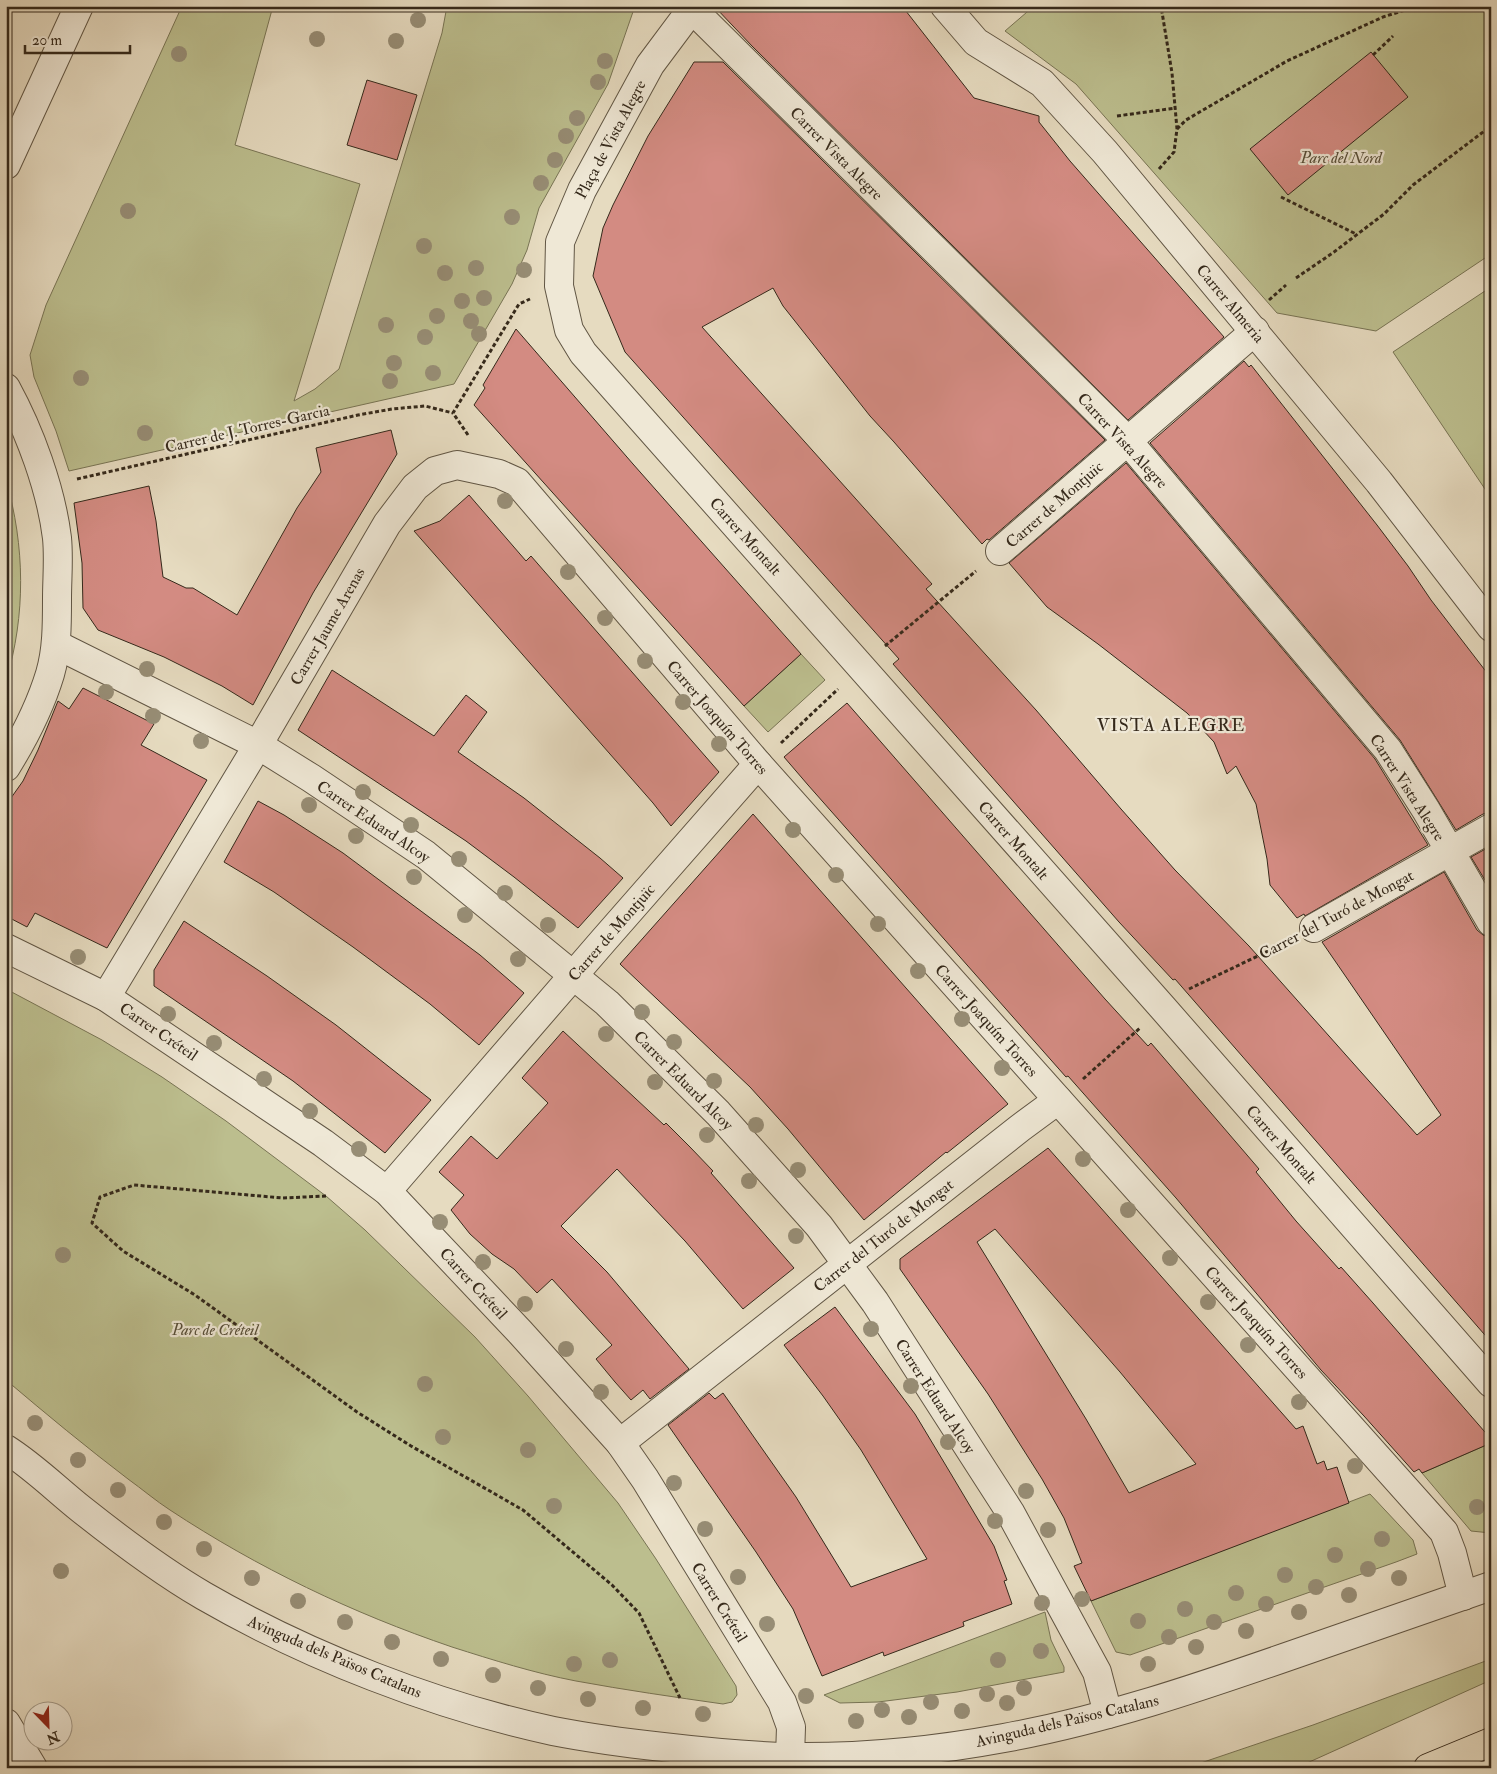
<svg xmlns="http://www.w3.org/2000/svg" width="1497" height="1774" font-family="'IM FELL Double Pica',serif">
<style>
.green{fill:#bcbe8e;stroke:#787454}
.building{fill:#d38b82;stroke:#35291b;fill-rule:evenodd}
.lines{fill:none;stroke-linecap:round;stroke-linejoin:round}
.minor-casing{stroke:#615644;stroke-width:30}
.highway-casing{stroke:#35291b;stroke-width:30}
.path{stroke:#35291b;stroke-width:3;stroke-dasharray:4 2.5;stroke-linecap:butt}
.minor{stroke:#efe8d6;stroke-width:28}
.highway{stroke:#e6dbc0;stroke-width:28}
.tree{fill:#978d75}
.labels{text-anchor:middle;stroke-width:4.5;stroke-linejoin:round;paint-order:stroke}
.street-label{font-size:16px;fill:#35291b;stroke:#efe8d6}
.park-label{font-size:16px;font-style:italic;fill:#574e38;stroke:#efe8d6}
.neighbourhood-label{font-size:18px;letter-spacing:1px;fill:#35291b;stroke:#efe8d6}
</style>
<rect width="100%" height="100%" fill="#e6dbc0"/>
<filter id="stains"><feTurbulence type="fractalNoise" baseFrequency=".004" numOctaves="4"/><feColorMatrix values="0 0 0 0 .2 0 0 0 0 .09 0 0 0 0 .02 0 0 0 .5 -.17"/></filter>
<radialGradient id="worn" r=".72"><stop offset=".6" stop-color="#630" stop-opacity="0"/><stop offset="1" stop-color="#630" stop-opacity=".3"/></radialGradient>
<g class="green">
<path d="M182 6H273L235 145 360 184 294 401 315 389 339 369 442 33 447 6H635L608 84 539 208 527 250 512 284 454 384 69 471 56 431 34 377 30 355 46 305Z"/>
<path d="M1034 6H1491V254L1376 331 1277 313 1076 84 1005 31Z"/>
<path d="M1491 287V498L1393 352Z"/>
<path d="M6 480C25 546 26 615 6 681Z"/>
<path d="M801 654 825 680 768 732 744 706Z"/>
<path d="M6 989 102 1040 162 1077 226 1121 326 1196 365 1230 475 1337 528 1396 618 1503 656 1559 736 1686 737 1695 732 1702 723 1704C674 1697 625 1690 576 1681 534 1673 493 1660 452 1647 352 1613 258 1568 170 1510 156 1501 142 1489 128 1479 86 1447 46 1414 6 1380Z"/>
<path d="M1491 1443V1533L1471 1531 1422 1473Z"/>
<path d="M1370 1494 1413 1540 1417 1554 1396 1562 1130 1655 1116 1652 1091 1601Z"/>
<path d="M1045 1612 1051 1640 1064 1667V1672L957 1692 878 1702 840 1703 824 1695Z"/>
<path d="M1491 1659V1680L1296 1768H1186L1313 1725Z"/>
</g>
<g class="building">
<path d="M714 6H902L974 98 1039 116V122L1070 161 1224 337 1128 420 752 46Z"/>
<path d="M1371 52 1408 97 1288 195 1250 149Z"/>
<path d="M694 62H723L1105 440 989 540 987 539 982 544 894 442 870 416 783 306 773 288 702 327 932 584 926 589 1036 710 1121 809 1175 870 1249 946 1417 1135 1441 1115 1322 942 1444 872 1477 930 1483 935 1491 938V1342L1175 979 1173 980 1119 922 893 664 899 659 625 352 593 276 603 228 613 205 648 136Z"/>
<path d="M367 80 417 95 397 160 347 145Z"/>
<path d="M516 329 633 464 801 654 744 706 474 405 485 388 483 385Z"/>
<path d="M1244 361 1249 367 1251 365 1377 525 1408 566 1431 600 1491 678V812L1483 814 1456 830 1400 740 1150 443Z"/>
<path d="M391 430 397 454 313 593 253 705 222 686 164 657 98 630 83 608 82 563 74 503 149 486 156 521 163 577 186 588H193L237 615 297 508 321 472 316 448Z"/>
<path d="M1126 463 1375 759 1428 845 1305 916 1304 914 1297 918 1270 885 1267 859 1256 804 1236 766 1227 774 1214 742 1187 713 1098 644 1047 607 1009 563Z"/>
<path d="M469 495 526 561 531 556 719 772 671 826 653 803 414 531 440 521Z"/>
<path d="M332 670 434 736 466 695 487 712 458 752 524 798 600 858 623 878 578 928 514 877 466 841 298 730Z"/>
<path d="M83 688 154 724 141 745 207 780 107 948 35 913 27 927 6 916V805L23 781 38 750 58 701 69 709Z"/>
<path d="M847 703 1105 999 1148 1046 1151 1043 1259 1169 1256 1172 1296 1221 1339 1269 1341 1267 1373 1303 1491 1439V1443L1422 1473 1419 1469 1414 1472 1364 1416 1321 1370 1176 1198 1068 1076 1066 1077 808 785 784 757Z"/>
<path d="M258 801 284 815 343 853 480 955 524 993 479 1045 430 1004 353 947 274 892 224 862Z"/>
<path d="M753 814 1008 1104 947 1153 946 1152 864 1220 788 1129 750 1087 620 964Z"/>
<path d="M1491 846V890L1471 857Z"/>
<path d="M184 921 267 976 336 1025 431 1100 385 1153 293 1081 154 986V970Z"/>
<path d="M563 1031 664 1125 666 1123 690 1147 713 1171 711 1173 794 1268 743 1309 685 1241 617 1169 561 1226 607 1272 689 1369 650 1399 643 1390 631 1400 615 1382 596 1359 612 1345 552 1279 537 1293 514 1269 492 1254 470 1234 451 1210 464 1195 439 1172 471 1136 497 1159 548 1103 522 1078Z"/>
<path d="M1048 1148 1296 1429 1303 1426 1317 1464 1324 1461 1327 1470 1337 1467 1349 1503 1091 1601 1074 1566 1082 1563 1064 1518 1042 1479 988 1394 900 1269V1259ZM995 1229 1120 1372 1196 1464 1129 1493 1086 1419 977 1242Z"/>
<path d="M835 1307 915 1414 951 1474 994 1546 1007 1580 1004 1581 1012 1604 963 1622 964 1626 884 1656 883 1652 822 1676 793 1609 756 1552 668 1425 709 1393 715 1399 723 1393 796 1497 851 1587 927 1559 861 1450 823 1396 784 1345Z"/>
</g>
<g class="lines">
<defs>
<g id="minor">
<path d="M694 6 650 65 582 190 560 242 559 286 569 330 583 353 1163 1008 1491 1383"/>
<path d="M945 6 976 42 1042 83 1105 152 1379 482 1491 627"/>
<path d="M693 10 1127 440 1388 750 1426 810 1491 922"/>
<path d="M6 165 79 6"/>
<path d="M6 388C30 432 51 489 57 538 59 558 57 579 57 599 57 625 57 650 50 674 40 707 24 738 6 767"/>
<path d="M1000 551 1255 331"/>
<path d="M57 645 258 745 311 778 426 855 607 1003 718 1113 819 1226 875 1302 1010 1512 1097 1672 1108 1714"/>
<path d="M1314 928 1491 828"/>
<path d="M6 948 106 997 323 1143 387 1191 520 1332 620 1443 645 1479 782 1702 791 1727 790 1757"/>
<path d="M106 997 258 745 387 524 415 487 435 471 457 465 499 474 517 482 758 764 1444 1532 1452 1553 1463 1596"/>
<path d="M387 1191 603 941 758 764"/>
<path d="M620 1443 1020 1128 1058 1100"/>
<path d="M6 1449C33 1466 56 1489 81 1509 120 1540 161 1571 204 1596 308 1656 436 1706 553 1731 589 1738 626 1743 663 1747 705 1752 748 1756 790 1757 861 1758 934 1751 1004 1738 1104 1720 1200 1687 1295 1654 1360 1631 1426 1609 1491 1586"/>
<path d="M6 1723 33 1768"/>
</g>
<path id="highway" d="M1428 1768 1491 1742"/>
</defs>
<use href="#minor" class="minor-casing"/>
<use href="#highway" class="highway-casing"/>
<g class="path">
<path d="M1373 55 1393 36"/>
<path d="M1117 116 1176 108"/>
<path d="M1177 129 1186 120 1287 61 1383 17 1418 6"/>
<path d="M1159 169 1174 152 1177 129 1172 73 1161 6"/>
<path d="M1281 197 1356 234"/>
<path d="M1296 278 1334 252 1384 214 1413 185 1491 126"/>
<path d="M1269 300 1286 285"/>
<path d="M468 435 453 413 519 304 530 299"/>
<path d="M77 479 358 415 392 409 425 406 453 413"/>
<path d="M885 646 976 571"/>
<path d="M781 743 838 689"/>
<path d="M1189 989 1287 942"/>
<path d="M1083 1079 1140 1028"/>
<path d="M326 1196 283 1198 134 1185 100 1197 92 1223 123 1251 195 1295 357 1412 411 1446 523 1510 612 1585 639 1613 680 1698"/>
</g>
<use href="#minor" class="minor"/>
<use href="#highway" class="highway"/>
</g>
<g class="tree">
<circle cx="418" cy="20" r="8"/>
<circle cx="317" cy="39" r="8"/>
<circle cx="396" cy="41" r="8"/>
<circle cx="179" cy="54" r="8"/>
<circle cx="605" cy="61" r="8"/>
<circle cx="598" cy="82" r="8"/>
<circle cx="577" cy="118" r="8"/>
<circle cx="566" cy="136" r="8"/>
<circle cx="555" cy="160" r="8"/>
<circle cx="541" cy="183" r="8"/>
<circle cx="128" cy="211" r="8"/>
<circle cx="512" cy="217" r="8"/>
<circle cx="424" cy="246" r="8"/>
<circle cx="476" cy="268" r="8"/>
<circle cx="524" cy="270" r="8"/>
<circle cx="445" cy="273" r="8"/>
<circle cx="484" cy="298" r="8"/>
<circle cx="462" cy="301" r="8"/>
<circle cx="437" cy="316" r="8"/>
<circle cx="471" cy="321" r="8"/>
<circle cx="386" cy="325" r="8"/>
<circle cx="479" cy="334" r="8"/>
<circle cx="425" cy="337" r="8"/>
<circle cx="394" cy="363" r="8"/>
<circle cx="433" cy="373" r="8"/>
<circle cx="81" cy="378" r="8"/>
<circle cx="390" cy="381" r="8"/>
<circle cx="145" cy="433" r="8"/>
<circle cx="505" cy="501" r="8"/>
<circle cx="568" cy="572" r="8"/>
<circle cx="605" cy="618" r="8"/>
<circle cx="645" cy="661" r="8"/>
<circle cx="147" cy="669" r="8"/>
<circle cx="106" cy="692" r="8"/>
<circle cx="683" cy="702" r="8"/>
<circle cx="153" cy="716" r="8"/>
<circle cx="201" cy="741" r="8"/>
<circle cx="719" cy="744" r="8"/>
<circle cx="363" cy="792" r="8"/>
<circle cx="309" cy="805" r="8"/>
<circle cx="411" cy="825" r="8"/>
<circle cx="793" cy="830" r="8"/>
<circle cx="356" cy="836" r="8"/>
<circle cx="459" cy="859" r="8"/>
<circle cx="836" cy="875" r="8"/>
<circle cx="414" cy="877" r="8"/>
<circle cx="505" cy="893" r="8"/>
<circle cx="465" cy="915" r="8"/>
<circle cx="878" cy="924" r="8"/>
<circle cx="548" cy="925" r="8"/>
<circle cx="78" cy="957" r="8"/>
<circle cx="518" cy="959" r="8"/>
<circle cx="918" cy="971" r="8"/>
<circle cx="642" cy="1012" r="8"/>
<circle cx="168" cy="1014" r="8"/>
<circle cx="962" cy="1019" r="8"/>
<circle cx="606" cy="1034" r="8"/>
<circle cx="674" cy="1042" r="8"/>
<circle cx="214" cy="1043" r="8"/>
<circle cx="1002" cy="1068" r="8"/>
<circle cx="264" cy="1079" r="8"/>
<circle cx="714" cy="1081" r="8"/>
<circle cx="655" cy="1082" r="8"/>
<circle cx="310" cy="1111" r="8"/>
<circle cx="756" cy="1125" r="8"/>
<circle cx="707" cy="1135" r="8"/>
<circle cx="359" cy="1149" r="8"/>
<circle cx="1083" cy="1159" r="8"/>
<circle cx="798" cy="1170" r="8"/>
<circle cx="749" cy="1181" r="8"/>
<circle cx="1128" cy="1210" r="8"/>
<circle cx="440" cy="1222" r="8"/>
<circle cx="796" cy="1236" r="8"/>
<circle cx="63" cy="1255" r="8"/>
<circle cx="1170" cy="1258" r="8"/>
<circle cx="483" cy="1262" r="8"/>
<circle cx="1208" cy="1302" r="8"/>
<circle cx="525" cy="1304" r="8"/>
<circle cx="871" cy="1329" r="8"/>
<circle cx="1248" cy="1345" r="8"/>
<circle cx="566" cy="1349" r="8"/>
<circle cx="425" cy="1384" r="8"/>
<circle cx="911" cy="1386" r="8"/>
<circle cx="601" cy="1392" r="8"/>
<circle cx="1299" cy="1402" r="8"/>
<circle cx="35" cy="1423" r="8"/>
<circle cx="443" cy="1437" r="8"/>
<circle cx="948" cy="1442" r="8"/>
<circle cx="528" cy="1450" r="8"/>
<circle cx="78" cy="1460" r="8"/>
<circle cx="1355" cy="1466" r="8"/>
<circle cx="674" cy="1483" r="8"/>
<circle cx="118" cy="1490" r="8"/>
<circle cx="1026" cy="1491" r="8"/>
<circle cx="554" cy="1506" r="8"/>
<circle cx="1477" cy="1507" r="8"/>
<circle cx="995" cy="1521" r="8"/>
<circle cx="164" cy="1522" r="8"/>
<circle cx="705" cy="1529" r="8"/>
<circle cx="1048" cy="1530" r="8"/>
<circle cx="1382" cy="1539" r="8"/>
<circle cx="204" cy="1549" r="8"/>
<circle cx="1335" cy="1555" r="8"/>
<circle cx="1368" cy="1569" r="8"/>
<circle cx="61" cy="1571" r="8"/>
<circle cx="1285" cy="1575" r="8"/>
<circle cx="738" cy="1577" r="8"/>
<circle cx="252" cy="1578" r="8"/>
<circle cx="1399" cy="1578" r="8"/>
<circle cx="1316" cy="1587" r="8"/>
<circle cx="1236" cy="1593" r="8"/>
<circle cx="1349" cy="1595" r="8"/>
<circle cx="1082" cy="1599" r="8"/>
<circle cx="298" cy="1601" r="8"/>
<circle cx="1042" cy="1603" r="8"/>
<circle cx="1266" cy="1604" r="8"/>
<circle cx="1185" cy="1609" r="8"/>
<circle cx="1299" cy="1612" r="8"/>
<circle cx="1138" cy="1621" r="8"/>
<circle cx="345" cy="1622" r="8"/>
<circle cx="1214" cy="1622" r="8"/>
<circle cx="767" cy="1624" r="8"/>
<circle cx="1246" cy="1631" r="8"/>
<circle cx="1169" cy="1637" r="8"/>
<circle cx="392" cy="1642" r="8"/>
<circle cx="1196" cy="1647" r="8"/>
<circle cx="1041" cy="1651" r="8"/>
<circle cx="441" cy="1659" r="8"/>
<circle cx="610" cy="1660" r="8"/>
<circle cx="998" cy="1660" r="8"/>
<circle cx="574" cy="1664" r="8"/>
<circle cx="1148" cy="1664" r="8"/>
<circle cx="493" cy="1675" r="8"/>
<circle cx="538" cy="1688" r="8"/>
<circle cx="1024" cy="1688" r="8"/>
<circle cx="987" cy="1694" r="8"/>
<circle cx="806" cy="1696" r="8"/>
<circle cx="588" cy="1699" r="8"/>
<circle cx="931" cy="1702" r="8"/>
<circle cx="1007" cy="1703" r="8"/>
<circle cx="643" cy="1708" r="8"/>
<circle cx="882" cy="1710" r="8"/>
<circle cx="962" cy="1711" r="8"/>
<circle cx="703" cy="1714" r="8"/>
<circle cx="909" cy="1717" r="8"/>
<circle cx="856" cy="1721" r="8"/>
</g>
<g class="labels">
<g class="street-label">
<text transform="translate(610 139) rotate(-62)" y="6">Plaça de Vista Alegre</text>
<text transform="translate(837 153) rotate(45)" y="6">Carrer Vista Alegre</text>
<text transform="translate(1231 303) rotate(50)" y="6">Carrer Almeria</text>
<text transform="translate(247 428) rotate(-13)" y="6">Carrer de J. Torres-Garcia</text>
<text transform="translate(1123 440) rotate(47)" y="6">Carrer Vista Alegre</text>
<text transform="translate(1054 504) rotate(-41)" y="6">Carrer de Montjuïc</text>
<text transform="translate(746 536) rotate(48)" y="6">Carrer Montalt</text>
<text transform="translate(327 626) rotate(-60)" y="6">Carrer Jaume Arenas</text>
<text transform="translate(718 717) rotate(49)" y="6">Carrer Joaquím Torres</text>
<text transform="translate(1408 787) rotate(57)" y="6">Carrer Vista Alegre</text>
<text transform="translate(374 821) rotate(34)" y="6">Carrer Eduard Alcoy</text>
<text transform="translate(1014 840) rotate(49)" y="6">Carrer Montalt</text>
<text transform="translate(1336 914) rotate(-28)" y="6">Carrer del Turó de Mongat</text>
<text transform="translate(611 932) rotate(-49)" y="6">Carrer de Montjuïc</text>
<text transform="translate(987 1020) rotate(48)" y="6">Carrer Joaquím Torres</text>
<text transform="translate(159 1031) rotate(34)" y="6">Carrer Créteil</text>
<text transform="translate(684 1080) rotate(45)" y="6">Carrer Eduard Alcoy</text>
<text transform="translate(1282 1144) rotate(49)" y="6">Carrer Montalt</text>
<text transform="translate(883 1235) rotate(-38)" y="6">Carrer del Turó de Mongat</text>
<text transform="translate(474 1283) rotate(47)" y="6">Carrer Créteil</text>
<text transform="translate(1257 1322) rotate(48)" y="6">Carrer Joaquím Torres</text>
<text transform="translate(936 1396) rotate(57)" y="6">Carrer Eduard Alcoy</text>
<text transform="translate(720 1602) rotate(58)" y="6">Carrer Créteil</text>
<text transform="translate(335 1656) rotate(23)" y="6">Avinguda dels Països Catalans</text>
<text transform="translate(1067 1720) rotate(-13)" y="6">Avinguda dels Països Catalans</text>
</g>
<g class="park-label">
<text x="1341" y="163">Parc del Nord</text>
<text x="215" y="1335">Parc de Créteil</text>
</g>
<g class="neighbourhood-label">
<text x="1171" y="731">VISTA ALEGRE</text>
</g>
</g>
<rect width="1497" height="1774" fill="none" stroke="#e6dbc0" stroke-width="25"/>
<rect x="8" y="8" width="1482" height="1759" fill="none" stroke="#35291b" stroke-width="2.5"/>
<rect x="12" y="12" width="1472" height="1749" fill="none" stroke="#35291b"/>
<g transform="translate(48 1726) rotate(157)"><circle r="24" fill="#efe8d6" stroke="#a59c8b"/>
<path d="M0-4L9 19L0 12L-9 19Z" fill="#8f2418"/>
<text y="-8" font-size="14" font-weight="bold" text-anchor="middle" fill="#35291b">N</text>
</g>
<path d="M25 45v8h105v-8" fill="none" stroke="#35291b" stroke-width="2.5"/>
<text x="32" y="45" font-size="15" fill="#35291b" stroke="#efe8d6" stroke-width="4" paint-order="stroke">20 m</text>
<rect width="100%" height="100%" filter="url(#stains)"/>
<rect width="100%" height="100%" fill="url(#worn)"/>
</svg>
